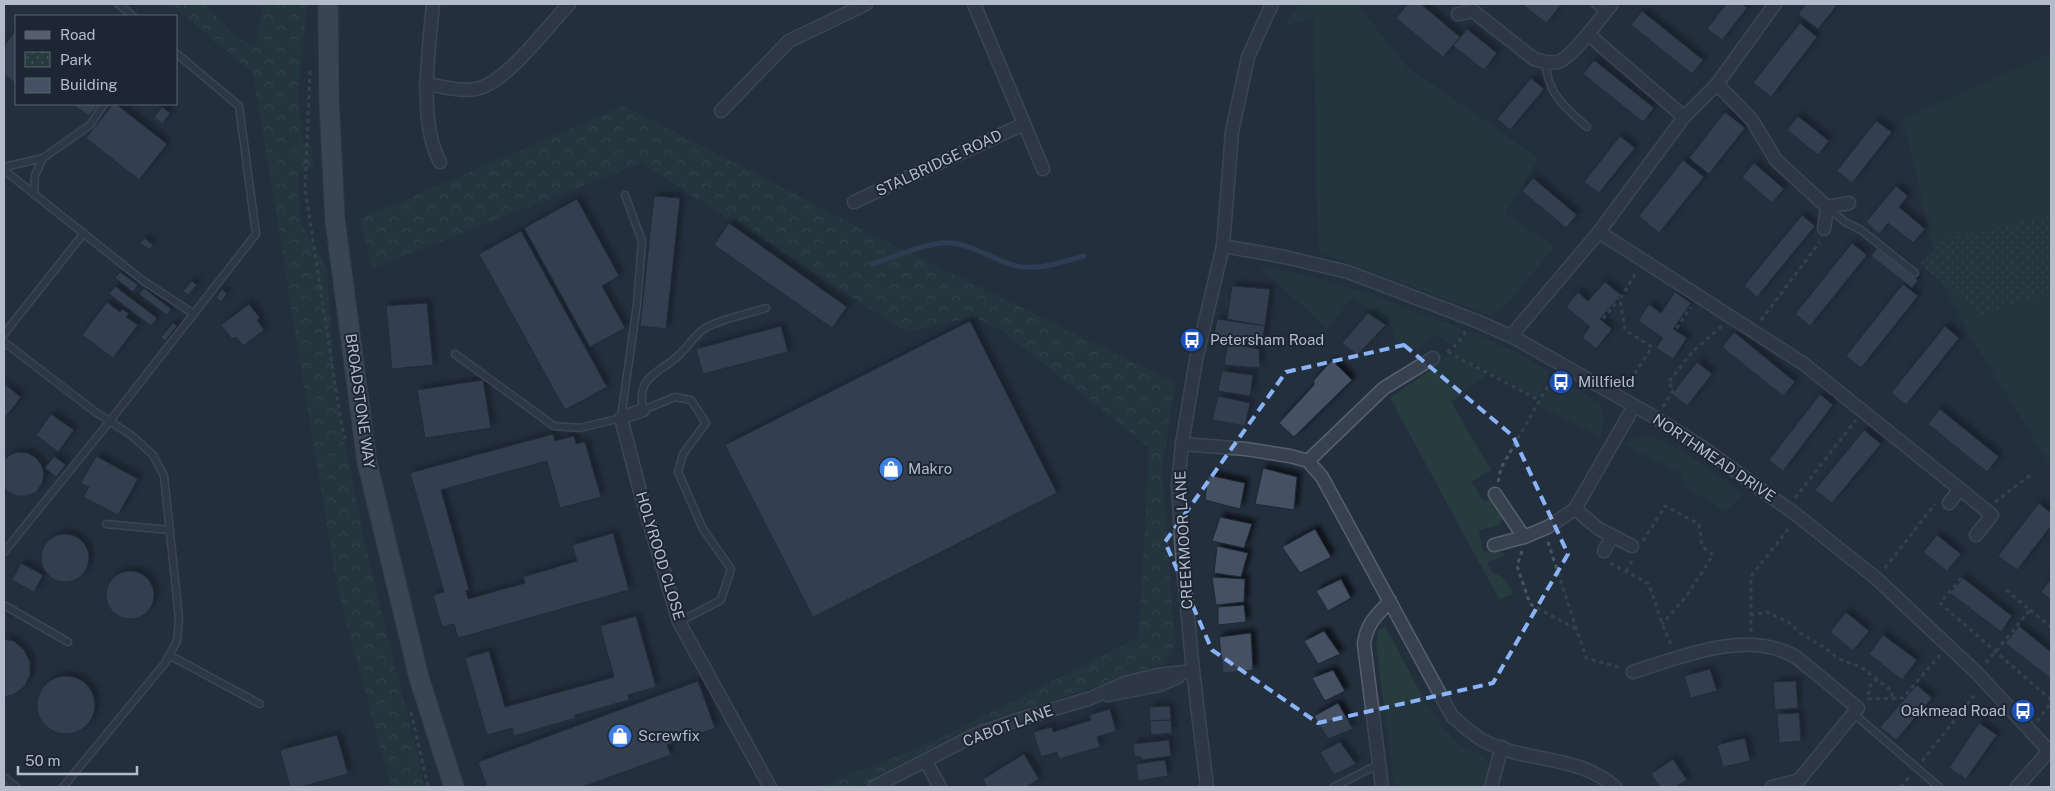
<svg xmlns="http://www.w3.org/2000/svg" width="2055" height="791" font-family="'Public Sans',sans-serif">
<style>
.grass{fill:#263c3f}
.forest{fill:url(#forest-crowns)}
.park{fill:url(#park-dots)}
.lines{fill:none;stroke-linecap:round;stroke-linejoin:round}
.stream{stroke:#394c67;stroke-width:5}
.building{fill:#455162;stroke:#1f2835;filter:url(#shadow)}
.service-casing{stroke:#565f6c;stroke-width:9}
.minor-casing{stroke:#565f6c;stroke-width:15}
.primary-casing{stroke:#414a57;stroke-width:21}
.path{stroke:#44595c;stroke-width:3;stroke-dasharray:4 4;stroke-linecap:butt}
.service{stroke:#38414e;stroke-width:6}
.minor{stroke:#38414e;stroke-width:12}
.primary{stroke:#56606e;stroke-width:19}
.marked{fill:none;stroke:#8ab4f8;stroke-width:4;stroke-dasharray:10 6;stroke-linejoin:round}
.labels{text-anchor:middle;stroke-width:4;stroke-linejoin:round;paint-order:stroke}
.street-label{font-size:15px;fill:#b4bcc9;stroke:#1d2633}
.poi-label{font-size:15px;fill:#b4bcc9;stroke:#1d2633;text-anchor:start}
</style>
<defs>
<pattern id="forest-crowns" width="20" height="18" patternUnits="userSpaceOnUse" patternTransform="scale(1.25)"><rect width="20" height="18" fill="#263c3f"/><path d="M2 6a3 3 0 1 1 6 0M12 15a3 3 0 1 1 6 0" fill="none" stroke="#435659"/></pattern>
<pattern id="park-dots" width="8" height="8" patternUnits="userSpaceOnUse" patternTransform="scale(1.25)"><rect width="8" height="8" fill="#263c3f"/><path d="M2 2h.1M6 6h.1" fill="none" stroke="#435659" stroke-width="1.8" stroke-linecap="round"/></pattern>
<filter id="shadow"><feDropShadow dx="4.5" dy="-4.5" stdDeviation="2.5" flood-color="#0009"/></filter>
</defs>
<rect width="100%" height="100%" fill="#242f3e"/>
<g class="grass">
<path d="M1300 4H1357L1407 67 1539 158 1505 214 1555 246 1505 307 1489 315 1320 253 1317 223 1314 18 1283 26Z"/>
<path d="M2051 53V466L1969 334 1940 279 1903 119Z"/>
<path d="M1258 265 1309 276 1370 294 1465 330 1451 345 1436 334C1413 354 1422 349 1395 342L1392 327 1352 298 1327 329Z"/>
<path d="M1469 332 1510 349 1550 372 1538 397 1452 352Z"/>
<path d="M1450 354 1488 374 1451 402 1491 470 1471 482 1484 502 1493 498C1498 507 1506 514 1500 525L1479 530 1483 552 1502 549 1504 556 1488 562 1490 570C1501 576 1509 581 1513 594L1499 599 1390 398 1421 377Z"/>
<path d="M1554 375 1600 403 1605 419 1601 437 1538 405Z"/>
<path d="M1645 435C1671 438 1720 478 1743 494L1726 511 1684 487 1680 473 1623 444Z"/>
<path d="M1386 628C1405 661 1428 715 1455 741 1468 753 1484 750 1491 768L1485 787H1400L1394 782 1376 644 1379 629Z"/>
</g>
<g class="forest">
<path d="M171 4H205L235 37 256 45 263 4H307L298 93 303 144 311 145 314 165 298 175 301 223 326 264 336 400 370 566 425 787H391L337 588 253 73Z"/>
<path d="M624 106 866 231 1175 383 1162 469 1175 642 1166 664 989 721 923 759 858 787H820L932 742 1139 637 1149 447 1000 329 973 317 907 332 641 163 373 268 360 219Z"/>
</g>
<path class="park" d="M2051 215V293L1982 315 1920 264 1947 238Z"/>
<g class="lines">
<path class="stream" d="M873 264C893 257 931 241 951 243 973 245 992 259 1013 265 1037 272 1061 262 1084 256"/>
</g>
<g class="building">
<path d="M1408 4H1421L1460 37 1443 57 1396 18Z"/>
<path d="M1522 4H1562L1546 23Z"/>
<path d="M1726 4H1742L1747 8 1722 40 1707 29Z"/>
<path d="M1806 4H1838L1818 29 1798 14Z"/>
<path d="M1642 11 1703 60 1692 74 1631 25Z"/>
<path d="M1800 23 1817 37 1771 97 1753 83Z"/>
<path d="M1467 29 1497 53 1484 70 1453 46Z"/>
<path d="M16 30V84L4 74V46Z"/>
<path d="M1594 60 1654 108 1643 122 1583 74Z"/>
<path d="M1531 78 1544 89 1510 130 1497 119Z"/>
<path d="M72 104H99L89 116Z"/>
<path d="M113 104H116L167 144 139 180 86 138Z"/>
<path d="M162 107 170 113 162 124 154 117Z"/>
<path d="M1725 112 1745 128 1709 174 1689 158Z"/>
<path d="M1798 116 1829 141 1818 155 1787 130Z"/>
<path d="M1876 121 1892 132 1852 183 1837 171Z"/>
<path d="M1620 136 1635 148 1599 193 1584 182Z"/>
<path d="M1683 160 1704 177 1659 233 1639 216Z"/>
<path d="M1754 163 1784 189 1772 203 1742 177Z"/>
<path d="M1533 178 1577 215 1566 228 1522 191Z"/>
<path d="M1896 186 1908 196 1899 207 1925 229 1913 243 1888 223 1879 234 1866 222Z"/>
<path d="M654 196 680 198 666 329 640 326Z"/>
<path d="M577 199 619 276 602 286 625 328 590 347 524 228Z"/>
<path d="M1802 215 1815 226 1757 297 1744 286Z"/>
<path d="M729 223 847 307 832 328 714 245Z"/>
<path d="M521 231 607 387 565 410 479 254Z"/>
<path d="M144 238 153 245 150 250 140 243Z"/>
<path d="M1852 243 1867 255 1810 326 1795 314Z"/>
<path d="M1877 248 1918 280 1912 288 1871 256Z"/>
<path d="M120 272 138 285 133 292 115 278Z"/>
<path d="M192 281 197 285 188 295 183 291Z"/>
<path d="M1605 282 1621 295 1600 319 1612 329 1596 349 1582 337 1590 327 1566 307 1578 292 1588 301Z"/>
<path d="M1903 284 1918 296 1861 368 1846 356Z"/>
<path d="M115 286 157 318 151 326 109 294Z"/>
<path d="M1232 286 1270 289 1265 326 1227 319Z"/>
<path d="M144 288 171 309 167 315 139 294Z"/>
<path d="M222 289 227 294 221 302 216 298Z"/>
<path d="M1675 292 1691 303 1673 329 1687 338 1673 359 1656 348 1663 338 1638 321 1649 304 1661 313Z"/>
<path d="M107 302 120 312 122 309 129 314 126 317 138 325 113 358 82 335Z"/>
<path d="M427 303 433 365 392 369 386 306Z"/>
<path d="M249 304 260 318 257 320 264 330 243 346 236 337 232 339 221 325Z"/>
<path d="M1368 313 1386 325 1357 355 1342 343Z"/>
<path d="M1217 319 1265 326 1262 343 1213 339Z"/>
<path d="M970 321 1057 493 813 617 725 445Z"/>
<path d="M173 323 177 326 165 341 161 337Z"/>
<path d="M781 326 788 352 703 374 696 349Z"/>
<path d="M1945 326 1959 338 1906 405 1891 393Z"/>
<path d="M1734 332 1795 382 1783 396 1722 347Z"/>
<path d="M1228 343 1259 349 1260 368 1224 365Z"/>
<path d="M1332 360 1352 380 1294 437 1279 423 1314 385V380Z"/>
<path d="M1697 362 1712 374 1687 406 1672 394Z"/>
<path d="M1222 371 1253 375 1250 396 1218 391Z"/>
<path d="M483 380 491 428 425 438 417 390Z"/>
<path d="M4 384 21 397 4 419Z"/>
<path d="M1820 394 1833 405 1783 471 1769 460Z"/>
<path d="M1218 396 1250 403 1245 426 1212 420Z"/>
<path d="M1940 409 1999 457 1987 472 1928 424Z"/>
<path d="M51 414 74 430 58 452 36 435Z"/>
<path d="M1864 430 1881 444 1832 503 1815 490Z"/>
<path d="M553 434 555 441 574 436 576 444 585 442 601 497 560 508 547 461 441 490 469 590 466 591 468 599 525 583 523 577 577 561 572 545 613 533 629 590 458 638 454 624 442 627 433 595 444 592 410 473Z"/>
<path d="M18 452 27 453 35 457 41 464 44 474 42 484 36 492 27 496H17L8 492 4 487V461L10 455Z"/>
<path d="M54 456 66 465 56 477 45 468Z"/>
<path d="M96 456 138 479 118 515 83 497 89 487 81 483Z"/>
<path d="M1263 468 1297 477 1294 510 1255 504Z"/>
<path d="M1208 475 1245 483 1240 509 1205 500Z"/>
<path d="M2039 503 2051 513V526L2017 570 1998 556Z"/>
<path d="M1220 517 1252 524 1244 548 1212 541Z"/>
<path d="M1315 529 1331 557 1300 573 1282 547Z"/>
<circle cx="65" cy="558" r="24"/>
<path d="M1937 535 1961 554 1947 571 1923 552Z"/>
<path d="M1217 546 1248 553 1241 577 1214 573Z"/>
<path d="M21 563 43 575 34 592 12 580Z"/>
<circle cx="130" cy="595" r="24"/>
<path d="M1212 577 1245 579 1244 602 1216 605Z"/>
<path d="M1963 578 2012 616 2001 632 1950 593Z"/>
<path d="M1341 579 1351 598 1328 611 1316 591Z"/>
<path d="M2051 579V600L2041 592Z"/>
<path d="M1244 605 1246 622 1218 625V607Z"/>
<path d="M1846 612 1869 631 1853 651 1830 632Z"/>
<path d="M636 616 656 687 628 695 629 700 575 715 576 718 514 736 512 728 487 735 465 658 489 651 505 707 614 677 600 626Z"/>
<path d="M2019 626 2051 652V679L2005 643Z"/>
<path d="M1324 631 1340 654 1318 664 1304 641Z"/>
<path d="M1251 633 1253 670 1223 673 1219 637Z"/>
<path d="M1883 635 1917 660 1902 680 1869 654Z"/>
<path d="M4 639 14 641 24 650 30 662V675L24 687 13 695 4 697Z"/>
<path d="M1710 669 1717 691 1691 698 1684 676Z"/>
<path d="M1333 670 1345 691 1325 701 1312 678Z"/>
<circle cx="66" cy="705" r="29"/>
<path d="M698 681 715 728 667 745 671 755 582 787H487L478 762Z"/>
<path d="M1796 681 1798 708 1775 710 1773 682Z"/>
<path d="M1917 685 1932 698 1896 740 1880 727Z"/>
<path d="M1338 703 1353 729 1328 739 1314 716Z"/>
<path d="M1170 706 1171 720 1150 721 1149 707Z"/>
<path d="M1110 709 1116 731 1097 737 1100 747 1059 759 1057 752 1041 757 1033 732 1052 727 1053 732 1091 720 1089 715Z"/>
<path d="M1799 713 1801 741 1779 743 1777 714Z"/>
<path d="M1171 720 1172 733 1151 735 1150 721Z"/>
<path d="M1979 723 1997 735 1966 779 1949 768Z"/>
<path d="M337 735 348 774 300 787H290L280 750Z"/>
<path d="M1745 738 1750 761 1723 767 1717 745Z"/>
<path d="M1169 740 1171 756 1142 760 1141 757H1135L1133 744Z"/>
<path d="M1340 742 1356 764 1334 775 1320 752Z"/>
<path d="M1024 754 1039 779 1026 787H987L983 779Z"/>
<path d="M1673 759 1687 780 1675 787H1660L1651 774Z"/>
<path d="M1165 760 1168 776 1138 781 1136 764Z"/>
</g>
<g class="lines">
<defs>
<g id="service">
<path d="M118 4 133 16"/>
<path d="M1595 4 1605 13"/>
<path d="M1546 62C1546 93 1566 108 1587 127"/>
<path d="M4 167 43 158"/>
<path d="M4 170 142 280 194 314"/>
<path d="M34 194 35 175 43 158 90 125 104 104"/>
<path d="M1828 208 1845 222 1861 230 1915 273"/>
<path d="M4 334 84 233"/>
<path d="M4 342 94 411 131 435 153 455 164 476 179 618 177 641 165 663 63 787"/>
<path d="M455 354 554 426 580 428 621 418 637 304 642 241 625 195"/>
<path d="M106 524 170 530"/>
<path d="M4 552 110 421 256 234 239 106 176 53"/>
<path d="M4 605 68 642"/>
<path d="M679 622 721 600 731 569 703 529 678 472 683 454 706 423 691 400 675 397 643 410C636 374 661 373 680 354 690 344 695 334 707 327 725 318 747 314 766 308"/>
<path d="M169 655 260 704"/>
<path d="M1853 713 1939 787"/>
<path d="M4 777 16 787"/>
<path d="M1334 787 1379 764"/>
</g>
<g id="minor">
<path d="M433 4C429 48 418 123 440 162"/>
<path d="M974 4 1043 169"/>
<path d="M1458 14 1473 11 1534 59C1542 61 1550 64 1558 62 1572 58 1602 16 1612 4"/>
<path d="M1589 35 1684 117"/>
<path d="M426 84C442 86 464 93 480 88 509 79 547 27 569 4"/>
<path d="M1717 84 1752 120 1776 160 1827 207 1824 229"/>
<path d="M721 111 789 41 866 4"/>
<path d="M854 202 1024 124"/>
<path d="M1827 207 1849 203"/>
<path d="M1599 232 1804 364 1992 515 1976 535"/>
<path d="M1223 246 1285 257 1348 272 1474 320 1513 337 1656 418 1702 447 1798 516 1877 579 1977 673 2051 753"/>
<path d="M1513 337 1516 330 1599 232 1684 117 1717 84 1775 4"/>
<path d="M643 410 621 418 641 495 679 622 770 787"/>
<path d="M1182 444 1246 449 1290 456 1308 461 1322 477 1452 716C1462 725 1471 733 1482 740 1524 763 1578 754 1615 787"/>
<path d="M1308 461 1384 388 1433 358"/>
<path d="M1495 494 1524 537"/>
<path d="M1949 503 1960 489"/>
<path d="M1575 509 1599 529 1632 546"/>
<path d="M1494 545 1524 537 1548 527 1575 509 1634 406"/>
<path d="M1604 551 1612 536"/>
<path d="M1633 672C1681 657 1744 630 1792 655 1800 659 1806 666 1813 671 1828 683 1843 696 1858 708L1799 780 1772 787"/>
<path d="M1108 695 1159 685 1178 677"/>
<path d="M926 762 940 787"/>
<path d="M874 787 975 735 1011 722 1091 698 1125 683 1158 675 1193 671"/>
<path d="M1207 787 1193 671 1182 554 1178 485 1182 444 1196 360 1223 246 1232 132 1248 57 1272 4"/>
<path d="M1382 787 1364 644C1367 623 1376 616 1390 601"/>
<path d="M1491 787 1502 747"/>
<path d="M2017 787 2049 751"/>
</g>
<path id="primary" d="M328 4 329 100 335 220 367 462 419 678 454 787"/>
</defs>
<use href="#service" class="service-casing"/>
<use href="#minor" class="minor-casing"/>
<use href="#primary" class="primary-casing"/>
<g class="path">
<path d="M310 71 305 189 340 416 345 439"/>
<path d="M1761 320 1820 242"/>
<path d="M1598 325 1619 299"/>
<path d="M1672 335 1691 307"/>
<path d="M1447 352 1457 344 1466 331"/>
<path d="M1448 352 1539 400"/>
<path d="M1626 387 1652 347 1625 330 1620 299 1637 271"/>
<path d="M1663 407 1674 389 1668 383 1692 352 1722 326"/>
<path d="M1498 482 1501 468 1554 375"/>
<path d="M1795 498 1856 420"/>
<path d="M1995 502 2033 473"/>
<path d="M1643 541 1665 506 1699 524 1702 546 1713 555 1685 598 1662 624"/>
<path d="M1548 542 1586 658 1621 668"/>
<path d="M1522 551 1517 566 1530 604 1576 629"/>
<path d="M1610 563 1649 584 1662 624 1672 646"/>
<path d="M1885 568 1935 504"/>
<path d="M1626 571 1633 559"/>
<path d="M1961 578 1940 603 2051 700"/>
<path d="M2030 610 2051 627"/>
<path d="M1750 615 1767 612 1788 622 1803 635 1824 647 1839 659 1861 667 1892 691V699"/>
<path d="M1751 632V576L1790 527"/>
<path d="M1986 663 2030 610 2004 588"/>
<path d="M1878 679 1869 687 1868 699 1903 698 1940 655"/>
<path d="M411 712 428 787"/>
<path d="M2037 721 2051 703"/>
<path d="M1922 761 1977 692"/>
<path d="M1901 787 1910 776"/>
</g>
<use href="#service" class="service"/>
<use href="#minor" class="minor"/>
<use href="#primary" class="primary"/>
</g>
<path d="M0 0H2055V791H0ZM1404 345 1513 436 1568 554 1493 683 1318 723 1212 650 1165 542 1286 372Z" fill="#242f3e" fill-opacity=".55" fill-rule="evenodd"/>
<path class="marked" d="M1404 345 1513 436 1568 554 1493 683 1318 723 1212 650 1165 542 1286 372Z"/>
<defs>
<symbol id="bus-disc" viewBox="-11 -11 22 22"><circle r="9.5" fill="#1a4fb4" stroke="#1d2633"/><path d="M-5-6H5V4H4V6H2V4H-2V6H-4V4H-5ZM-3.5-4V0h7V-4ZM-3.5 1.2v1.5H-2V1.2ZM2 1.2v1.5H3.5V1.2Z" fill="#fff"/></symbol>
<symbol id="shop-disc" viewBox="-11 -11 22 22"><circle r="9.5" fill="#3f7fe0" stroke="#1d2633"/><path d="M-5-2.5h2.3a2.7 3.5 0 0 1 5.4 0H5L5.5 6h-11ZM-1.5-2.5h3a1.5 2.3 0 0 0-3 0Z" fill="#fff"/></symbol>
</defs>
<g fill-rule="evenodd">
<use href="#bus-disc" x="1178" y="326" width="28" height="28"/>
<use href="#bus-disc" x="1547" y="368" width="28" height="28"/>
<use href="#shop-disc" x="877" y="455" width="28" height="28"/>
<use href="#bus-disc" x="2009" y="697" width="28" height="28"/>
<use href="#shop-disc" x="606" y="722" width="28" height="28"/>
</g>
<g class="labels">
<g class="street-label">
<text transform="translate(939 163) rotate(-25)" y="5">STALBRIDGE ROAD</text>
<text transform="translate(360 401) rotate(82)" y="5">BROADSTONE WAY</text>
<text transform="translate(1714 458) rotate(34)" y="5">NORTHMEAD DRIVE</text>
<text transform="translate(1184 540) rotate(-93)" y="5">CREEKMOOR LANE</text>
<text transform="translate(660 556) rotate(73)" y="5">HOLYROOD CLOSE</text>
<text transform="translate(1008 726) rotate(-20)" y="5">CABOT LANE</text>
</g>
<g class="poi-label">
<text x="1210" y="345">Petersham Road</text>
<text x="1578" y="387">Millfield</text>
<text x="908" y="474">Makro</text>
<text x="2006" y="716" text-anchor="end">Oakmead Road</text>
<text x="638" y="741">Screwfix</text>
</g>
</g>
<rect width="2055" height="791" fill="none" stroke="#b4bcc9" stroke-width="10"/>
<rect x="15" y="15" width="162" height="90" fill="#1d2633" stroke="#59626f"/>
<rect x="25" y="31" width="25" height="8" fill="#56606e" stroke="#59626f"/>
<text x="60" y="40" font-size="15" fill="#b4bcc9">Road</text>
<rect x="25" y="52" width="25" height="15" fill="url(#park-dots)" stroke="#59626f"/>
<text x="60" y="65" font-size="15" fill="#b4bcc9">Park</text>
<rect x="25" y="78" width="25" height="15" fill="#455162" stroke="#59626f"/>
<text x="60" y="90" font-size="15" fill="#b4bcc9">Building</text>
<path d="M18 766v8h119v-8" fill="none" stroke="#b4bcc9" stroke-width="2.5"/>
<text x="25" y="766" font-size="15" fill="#b4bcc9" stroke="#1d2633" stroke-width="4" paint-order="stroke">50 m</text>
</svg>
